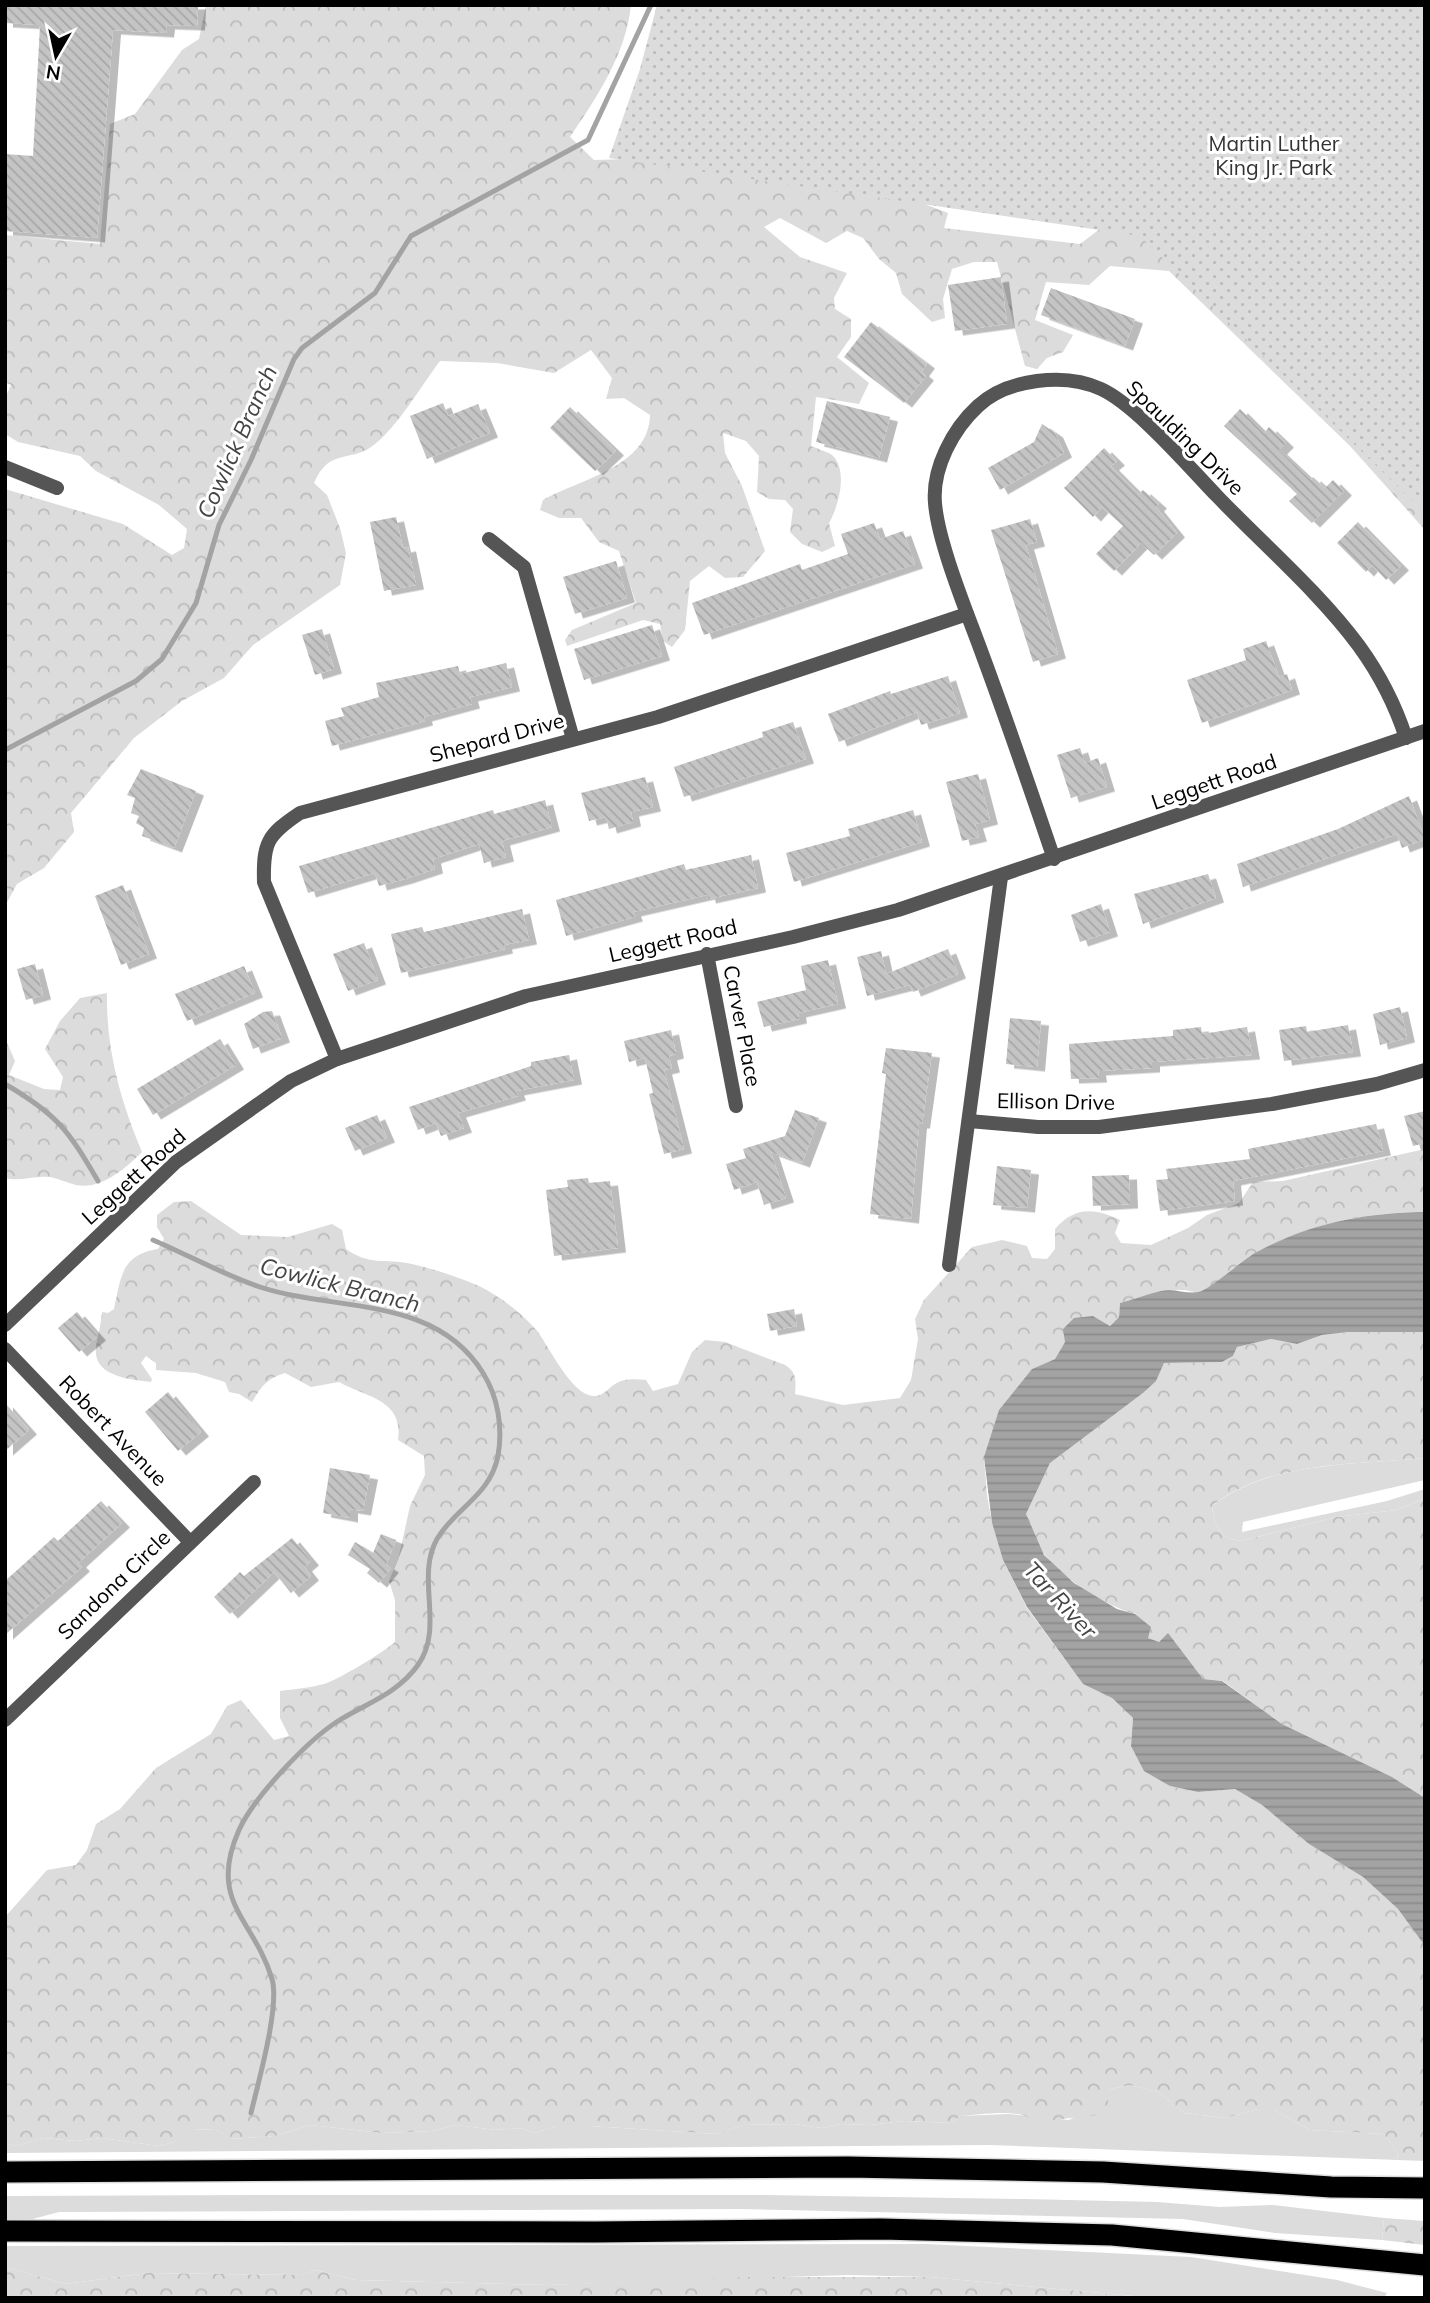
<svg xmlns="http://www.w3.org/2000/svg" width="1430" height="2303" font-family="Mulish,sans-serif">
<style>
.green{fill:#dcdcdc}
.forest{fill:url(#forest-crowns)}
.park{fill:url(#park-dots)}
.water{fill:url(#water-rules)}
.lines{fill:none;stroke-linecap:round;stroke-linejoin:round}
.stream{stroke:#a3a3a3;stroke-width:5}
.building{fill:url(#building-back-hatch);filter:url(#shadow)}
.motorway-casing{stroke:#dbdbdb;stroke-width:24}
.minor{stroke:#555;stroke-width:14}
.motorway{stroke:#000;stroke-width:21}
.labels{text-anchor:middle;stroke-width:6;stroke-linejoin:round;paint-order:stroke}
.park-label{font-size:21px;fill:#333;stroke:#fff}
.street-label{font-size:21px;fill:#000;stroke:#fff}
.water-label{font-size:23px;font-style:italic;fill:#444;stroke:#fff}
</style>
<defs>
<pattern id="forest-crowns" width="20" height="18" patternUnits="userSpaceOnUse" patternTransform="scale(1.75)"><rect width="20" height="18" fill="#dcdcdc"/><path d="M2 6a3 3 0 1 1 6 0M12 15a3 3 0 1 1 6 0" fill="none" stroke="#bbb"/></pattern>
<pattern id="park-dots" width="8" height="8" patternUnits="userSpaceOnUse" patternTransform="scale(1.75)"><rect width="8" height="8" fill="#dcdcdc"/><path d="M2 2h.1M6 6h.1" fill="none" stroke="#bbb" stroke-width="1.8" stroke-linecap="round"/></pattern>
<pattern id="water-rules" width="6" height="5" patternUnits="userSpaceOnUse" patternTransform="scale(1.75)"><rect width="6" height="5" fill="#a3a3a3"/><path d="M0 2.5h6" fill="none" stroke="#8b8b8b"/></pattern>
<pattern id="building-back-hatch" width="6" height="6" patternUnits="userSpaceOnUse" patternTransform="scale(1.75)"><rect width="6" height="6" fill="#c4c4c4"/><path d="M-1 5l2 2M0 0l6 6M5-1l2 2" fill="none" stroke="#a7a7a7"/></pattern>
<filter id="shadow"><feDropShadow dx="8" dy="4.5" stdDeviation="0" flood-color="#0004"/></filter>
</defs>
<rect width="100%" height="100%" fill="#fff"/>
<g class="green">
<path d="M1425 1458V1480L1243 1522 1242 1532 1387 1501 1425 1489V1498L1397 1510 1336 1517 1241 1541C1220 1539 1214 1525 1212 1506 1269 1461 1355 1465 1425 1458Z"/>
<path d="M1130 2085 1158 2092 1185 2113 1225 2118 1258 2109H1273L1310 2130 1384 2134 1397 2152 1398 2160 989 2145 5 2153V2143L16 2146 43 2138 76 2141 102 2138 159 2146 173 2142 192 2129 216 2130 231 2139 275 2136 310 2125 382 2133 432 2131 456 2125 495 2130 521 2128 535 2133 557 2126H590L716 2134 743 2125 794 2124 822 2128 841 2124 870 2125 904 2121 953 2123 960 2116 1009 2114 1069 2120 1106 2101 1110 2089Z"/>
<path d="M262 2195H763L1024 2199 1157 2202 1220 2207 1273 2205 1384 2218 1382 2240 1275 2233 1183 2219 738 2209 59 2212 29 2220H5V2196Z"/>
<path d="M926 2244 1191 2257 1337 2280 1387 2293 1384 2298H1155L929 2277 848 2275 548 2285 355 2280 316 2270 302 2275 148 2273 65 2284 5 2267V2246Z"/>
</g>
<g class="forest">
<path d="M206 5H631C626 54 597 97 570 137L594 160 629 159 901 195 948 213 944 228 1080 244 1101 228 1153 237 1425 485V530L1350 446 1169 271 1110 266 1089 285 1046 282 1035 320 1073 335 1063 352 1047 358 1037 369 1025 366 997 262H974L952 269 943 299 945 318 932 322 902 294 896 273 879 259 863 238 847 231 826 243 780 218 764 227 800 257 847 273 834 298 835 309 851 319V337L837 357 869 383 859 404 816 397 811 446C817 449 826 451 832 455 849 470 838 508 829 523L835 546 822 552 802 544 790 532 793 509 785 500 769 499 757 492 759 456 746 441 723 433 725 453 742 486 765 551 743 577 725 578 709 566 690 581 685 630 672 647 663 641 660 624 643 620 567 646 565 640 572 630 636 603 619 551 599 542 581 518H559L540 510 543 500C580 479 649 467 650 415L624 398 606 399 612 378 591 350 554 373 497 363 440 361C421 386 398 426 375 444 352 464 330 446 314 483L327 495 340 528 346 553 340 585 253 645 224 678 182 701 134 738 71 813 74 832 44 868 17 884 5 906V489L123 524 172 555 184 548 187 529 159 505 96 471 80 456 18 442 5 434V398L11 385 5 382V235L100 244 110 124 135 114 182 50 199 39Z"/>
<path d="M107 993C106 1049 120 1100 142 1152 125 1169 101 1190 76 1185 67 1183 58 1178 49 1177 34 1175 21 1182 5 1178V1038L15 1061 9 1075 44 1089 60 1090 63 1077 45 1049 60 1021 80 998Z"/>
<path d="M1425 1149V1212C1363 1213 1310 1223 1256 1253 1240 1262 1212 1290 1198 1292 1193 1293 1188 1290 1183 1290 1163 1289 1139 1298 1120 1303L1119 1317 1110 1326 1093 1316 1065 1342 1055 1359 1032 1369 984 1457 987 1495 992 1523 1003 1560 1027 1608 1083 1684 1112 1698 1133 1718 1131 1746 1170 1786 1198 1792 1235 1789 1262 1805 1309 1844 1363 1877 1398 1909 1425 1946V2161L1398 2160 1397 2152 1384 2134 1310 2130 1273 2109H1258L1225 2118 1185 2113 1158 2092 1130 2085 1110 2089 1106 2114 1036 2122C1019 2107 982 2115 960 2116L953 2123 904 2121 870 2125 841 2124 822 2128 794 2124 743 2125 716 2134 590 2126H557L535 2133 521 2128 495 2130 456 2125 432 2131 382 2133 310 2125 275 2136 230 2139 216 2130 193 2129 173 2142 159 2146 102 2138 76 2141 43 2138 16 2146 5 2143V1917L47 1870 76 1865 87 1850 96 1824 120 1809 156 1768 211 1734 227 1706 241 1700 274 1740 289 1736 280 1718V1691C294 1689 310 1688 324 1684 338 1680 384 1652 395 1642V1600L389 1581 399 1556 410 1506 425 1475 424 1456 398 1440C404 1399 365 1397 339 1382L311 1387 285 1373C267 1378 261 1387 252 1402L239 1394 229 1392 225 1382 196 1373 156 1370V1363L146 1356 141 1363 152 1379 151 1382C130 1379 92 1377 96 1346 98 1335 101 1324 102 1312L108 1313 114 1309C121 1277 121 1255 158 1249L164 1239 157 1227V1215L174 1202 191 1201 241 1235 288 1237 332 1224 342 1230 346 1249C370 1266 384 1258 412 1264 434 1269 458 1277 479 1286 500 1296 523 1314 538 1332 549 1347 572 1395 593 1396 603 1397 607 1389 615 1384 624 1378 636 1379 646 1380L653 1391 678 1384 692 1352 705 1340 725 1342 785 1365C797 1372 796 1381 795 1394L843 1405 900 1398 911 1380 918 1339 915 1319 924 1300 972 1247 1002 1240 1027 1246 1032 1258 1047 1259 1055 1249V1229C1075 1206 1094 1208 1120 1220L1115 1233 1121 1243 1151 1245 1188 1228 1207 1215 1239 1203 1253 1182 1283 1181Z"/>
<path d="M1348 1332H1425V1458C1355 1465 1268 1461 1212 1506 1214 1525 1220 1539 1241 1541L1336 1517 1397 1510 1425 1498V1798L1392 1777 1282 1724 1223 1681 1203 1679 1168 1634 1159 1642 1147 1638 1136 1614C1102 1605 1066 1580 1044 1554 1034 1543 1031 1527 1026 1514L1050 1463 1143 1393 1156 1380 1164 1363 1222 1362 1233 1356 1237 1347 1271 1339 1297 1344 1322 1335Z"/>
<path d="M1384 2218 1425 2221V2245L1382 2240Z"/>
<path d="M5 2267 65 2284 148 2273 302 2275 316 2270 355 2280 548 2285 749 2277H929L1155 2298H5Z"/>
</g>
<path class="park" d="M657 5H1425V513L1140 236 609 158 640 69Z"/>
<path class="water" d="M1425 1212V1332H1348L1322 1335 1297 1344 1271 1339 1237 1347 1233 1356 1222 1362 1164 1363 1156 1381 1143 1393 1050 1463 1026 1514 1044 1555 1074 1583 1117 1609 1135 1614 1151 1627 1148 1638 1159 1642 1168 1633 1203 1679 1222 1681 1282 1724 1392 1777 1425 1798V1946L1398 1909 1363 1877 1309 1844 1262 1805 1235 1789 1198 1792 1170 1786 1144 1771 1131 1746 1133 1718 1112 1698 1083 1684 1027 1607 1003 1560 992 1523 984 1457 999 1410 1032 1369 1055 1359 1065 1342 1063 1329 1074 1318 1093 1316 1110 1326 1119 1317 1120 1303C1133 1300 1147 1294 1161 1291 1173 1288 1186 1294 1198 1292 1210 1290 1241 1261 1255 1253 1310 1223 1363 1213 1425 1212Z"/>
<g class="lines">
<g class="stream">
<path d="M5 750 136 681 162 659 196 603 219 525 251 460 294 359 302 348 375 293 411 236 588 140 651 5"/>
<path d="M5 1084C58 1115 68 1130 98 1181"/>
<path d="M153 1240C188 1255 224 1275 260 1287 336 1312 435 1295 483 1373 498 1397 503 1427 498 1456 490 1496 455 1508 437 1539 415 1578 445 1627 418 1665 397 1694 367 1703 338 1721 307 1741 254 1797 239 1830 207 1902 254 1919 272 1979 280 2007 258 2083 251 2113"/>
</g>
</g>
<g class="building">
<path d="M5 5H198L197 26 167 25 166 33 113 30 97 238 5 231V154L33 156 40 25 5 23Z"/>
<path d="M1001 277 1007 324 955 331 948 285Z"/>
<path d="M1051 288 1135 319 1125 346 1041 315Z"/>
<path d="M871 322 927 364 921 372 926 376 904 403 844 357Z"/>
<path d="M827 401 890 417 879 458 816 442Z"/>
<path d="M443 403 448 416 478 404 490 433 427 459 410 416Z"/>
<path d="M570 407 616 451 595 471 550 428Z"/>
<path d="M1240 409 1264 433 1269 427 1286 443 1279 450 1311 480 1313 477 1325 488 1333 480 1344 491 1312 523 1289 501 1297 494 1224 426Z"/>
<path d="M1042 424 1055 433 1064 453 1000 490 988 468 1034 442Z"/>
<path d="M1104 448 1117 461 1111 466 1139 494 1143 490 1159 504 1156 507 1177 533 1154 555 1141 543 1114 571 1096 554 1123 526 1102 507 1093 517 1064 488Z"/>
<path d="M396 517 403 548 408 547 416 585 384 591 370 522Z"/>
<path d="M1030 519 1037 542 1026 545 1058 654 1033 662 991 530Z"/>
<path d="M1358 522 1401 566 1386 580 1372 565 1366 572 1337 543Z"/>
<path d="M874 523 880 539 903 531 915 564 704 635 692 603 800 564 802 570 848 554 841 534Z"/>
<path d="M616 561 627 598 575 614 563 577Z"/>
<path d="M652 625 662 656 584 680 574 649Z"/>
<path d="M322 629 334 669 315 675 302 635Z"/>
<path d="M1266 641 1279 677 1287 674 1292 690 1202 723 1187 680 1246 660 1243 649Z"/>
<path d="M506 663 512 687 470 697 472 704 424 717 425 721 332 746 325 721 344 716 341 708 379 697 376 683 458 666 460 674Z"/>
<path d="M948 676 960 713 921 725 917 712 839 742 828 714 890 691 891 694Z"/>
<path d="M793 722 806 759 684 797 674 767 763 737 762 732Z"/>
<path d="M1080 748 1085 763 1098 758 1107 787 1071 798 1057 755Z"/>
<path d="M141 769 196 791 174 848 142 836 144 828 136 823 139 816 131 813 135 798 127 795Z"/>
<path d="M978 774 990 820 975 824 979 837 962 841 946 782Z"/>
<path d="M645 777 653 807 631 812 633 822 609 829 606 817 589 821 581 793Z"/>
<path d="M1409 796 1425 839 1402 848 1397 834 1243 887 1237 864 1338 829Z"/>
<path d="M545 800 552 827 502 841 506 857 484 863 479 844 433 859 435 869 405 879 379 886 375 873 308 893 299 866 493 810 494 814Z"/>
<path d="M913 810 922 842 794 882 786 853 850 836 848 829Z"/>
<path d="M751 855 758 888 708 899 707 895 633 912 635 917 566 936 556 900 684 864 686 870Z"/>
<path d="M1208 874 1216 898 1143 924 1134 894Z"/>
<path d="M123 885 149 954 121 965 95 896Z"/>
<path d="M1101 904 1110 932 1080 942 1071 915Z"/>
<path d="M522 909 529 940 504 945 505 949 401 973 391 934 422 927 424 932Z"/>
<path d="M364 943 378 980 348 991 333 954Z"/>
<path d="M948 949 958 974 913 992 910 985 867 996 857 957 881 951 886 974Z"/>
<path d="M828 960 838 1004 798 1013 799 1019 764 1027 757 1002 806 990 801 966Z"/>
<path d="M35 964 43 995 26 1000 17 969Z"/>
<path d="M244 966 255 993 187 1021 175 994Z"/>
<path d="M1400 1007 1407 1038 1380 1045 1373 1014Z"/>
<path d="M272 1011 282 1038 253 1049 244 1024 263 1012Z"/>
<path d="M1010 1018 1041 1021 1037 1067 1006 1064Z"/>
<path d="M1348 1025 1353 1052 1284 1061 1279 1030 1306 1026 1307 1032Z"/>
<path d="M1201 1027 1202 1034 1247 1027 1252 1055 1152 1062V1068L1098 1071 1099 1078 1071 1079 1069 1044 1173 1036V1030Z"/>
<path d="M671 1030 676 1054 669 1056 672 1068 664 1070 684 1149 664 1154 649 1094 653 1093 645 1058 629 1062 624 1041Z"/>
<path d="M220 1039 236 1065 153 1115 137 1089Z"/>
<path d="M886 1048 932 1053 922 1124H919L911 1219 870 1214 886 1074 882 1073Z"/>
<path d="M569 1055 574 1080 516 1091 518 1096 458 1113 464 1128 441 1136 436 1123 418 1130 409 1107 531 1066V1062Z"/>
<path d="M795 1110 819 1118 802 1163 771 1152 786 1198 764 1205 757 1182 734 1190 726 1164 746 1158 743 1149 785 1136Z"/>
<path d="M1425 1111V1143L1413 1146 1404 1116Z"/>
<path d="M377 1115 387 1138 355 1151 345 1128Z"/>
<path d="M1376 1124 1383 1151 1233 1181 1235 1201 1160 1211 1156 1180 1168 1179 1166 1169 1250 1159 1248 1149Z"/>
<path d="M997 1166 1031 1170 1027 1208 993 1205Z"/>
<path d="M1129 1175 1130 1204 1093 1206 1092 1176Z"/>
<path d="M588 1178 589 1183 610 1181 618 1248 554 1256 546 1190 568 1187 567 1180Z"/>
<path d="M794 1309 797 1326 770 1331 767 1314Z"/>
<path d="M77 1312 98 1336 79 1352 58 1328Z"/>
<path d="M168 1392 201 1432 178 1451 145 1412Z"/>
<path d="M5 1403 29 1430 5 1451Z"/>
<path d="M330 1468 370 1475 363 1511 350 1509V1518L323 1513Z"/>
<path d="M101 1501 122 1523 78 1563 82 1567 5 1635V1581L54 1537 58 1541Z"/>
<path d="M381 1534 396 1540 386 1565 391 1568 379 1583 367 1573 370 1569 348 1555 355 1542 373 1553Z"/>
<path d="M292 1538 311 1561 304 1567 311 1576 291 1593 274 1572 230 1614 214 1597 240 1572 244 1576Z"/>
</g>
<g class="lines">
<defs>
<g id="motorway">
<path d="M5 2172 848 2167 1103 2172 1331 2187 1425 2188"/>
<path d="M5 2231 595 2232 881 2229 1112 2235 1425 2265"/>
</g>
</defs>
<use href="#motorway" class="motorway-casing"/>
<g class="minor">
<path d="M5 467 57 488"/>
<path d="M489 539 524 567 573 739"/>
<path d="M1054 859C1030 788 1006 718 980 648 966 610 938 542 935 503 932 468 953 429 978 406 1007 379 1065 372 1101 389 1136 405 1189 467 1217 496 1264 545 1319 592 1359 646 1380 675 1395 704 1406 738"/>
<path d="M707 954 736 1106"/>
<path d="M337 1059 264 882C263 843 267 835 300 813L658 717 967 614"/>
<path d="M969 1121 1038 1127H1099L1272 1104 1377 1084 1425 1070"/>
<path d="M949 1265 1001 877"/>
<path d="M5 1325 176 1162 291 1081 337 1059 526 996 793 937 898 910 1425 731"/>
<path d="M5 1349 190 1542"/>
<path d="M5 1720 254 1482"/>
</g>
<use href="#motorway" class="motorway"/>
</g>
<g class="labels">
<g class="park-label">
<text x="1274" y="151">Martin Luther<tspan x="1274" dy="24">King Jr. Park</tspan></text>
</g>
<g class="street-label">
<text transform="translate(1185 438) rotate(44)" y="7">Spaulding Drive</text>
<text transform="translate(497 738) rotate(-15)" y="7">Shepard Drive</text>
<text transform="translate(1214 782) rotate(-19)" y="7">Leggett Road</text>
<text transform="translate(673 941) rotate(-13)" y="7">Leggett Road</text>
<text transform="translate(742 1026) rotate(79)" y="7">Carver Place</text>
<text transform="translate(1056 1102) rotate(1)" y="7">Ellison Drive</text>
<text transform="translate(134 1177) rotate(-42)" y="7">Leggett Road</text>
<text transform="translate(113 1431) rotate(46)" y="7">Robert Avenue</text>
<text transform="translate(114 1585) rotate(-44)" y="7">Sandona Circle</text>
</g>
<g class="water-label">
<text transform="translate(237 442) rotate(-66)" y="8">Cowlick Branch</text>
<text transform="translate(340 1285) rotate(14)" y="8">Cowlick Branch</text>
<text transform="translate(1060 1600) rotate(47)" y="8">Tar River</text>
</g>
</g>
<rect width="1430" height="2303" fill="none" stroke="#000000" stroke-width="14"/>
<g transform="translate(56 56) rotate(189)" stroke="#ffffff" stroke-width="5" paint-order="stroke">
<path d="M0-5L12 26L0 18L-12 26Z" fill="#000000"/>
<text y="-10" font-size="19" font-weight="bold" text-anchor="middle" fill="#000000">N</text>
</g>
</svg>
